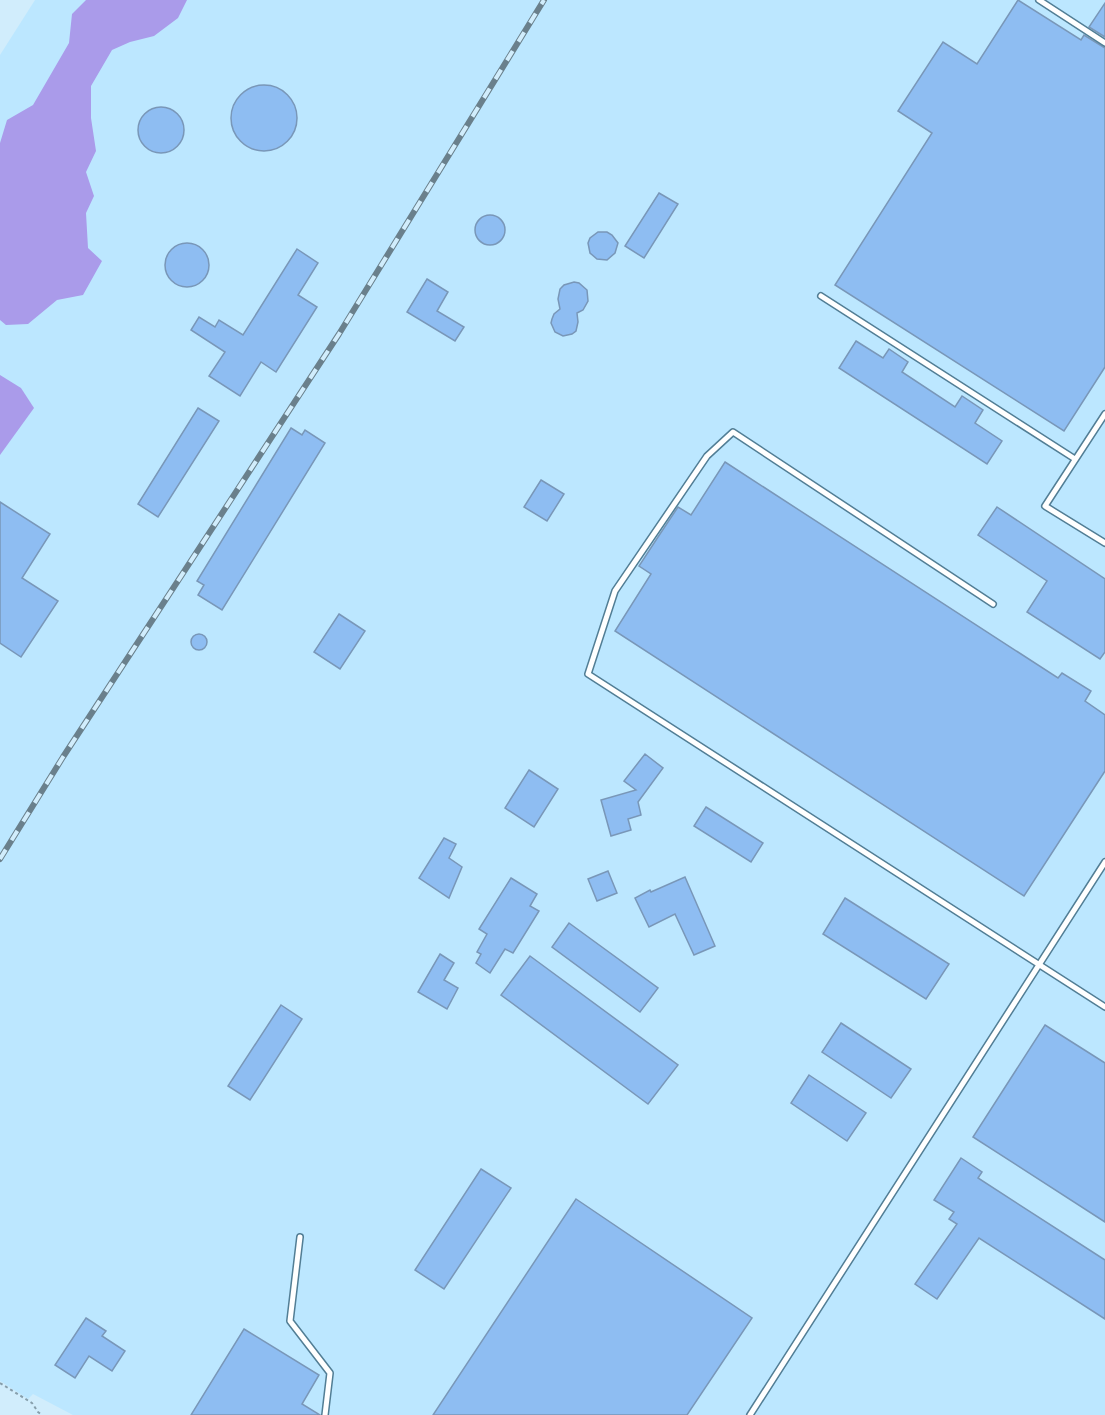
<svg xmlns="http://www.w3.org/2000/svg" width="1105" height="1415" font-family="'Nunito Sans',sans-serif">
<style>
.built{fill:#bce7ff}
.water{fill:#aa9bea}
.building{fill:#8ebdf2;stroke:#7997b8;stroke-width:1.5}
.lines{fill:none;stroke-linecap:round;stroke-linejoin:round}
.service-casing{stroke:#527e95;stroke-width:8}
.path{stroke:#869eab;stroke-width:2;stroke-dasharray:3 3;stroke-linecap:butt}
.service{stroke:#fff;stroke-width:5}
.rail-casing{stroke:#6a808c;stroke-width:6}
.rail{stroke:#d1edfc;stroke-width:4;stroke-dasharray:11;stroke-linecap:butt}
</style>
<rect width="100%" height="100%" fill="#d1edfc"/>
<path class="built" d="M35 0H1105V1415H73L33 1394 28 1399 0 1381V55Z"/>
<g class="water">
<path d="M86 0H187L178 18 154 36 130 42 112 50 91 86V118L96 151 86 172 94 196 86 213 88 248 102 261 83 295 57 300 28 324 6 325 0 320V143L7 120 33 105 69 43 72 14Z"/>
<path d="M0 375 21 388 34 408 0 455Z"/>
</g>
<g class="building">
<path d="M1018 0 1081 40 1084 35 1105 48V367L1064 431 835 285 932 133 898 111 943 42 977 64Z"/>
<path d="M1105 3V37L1089 27Z"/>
<circle cx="264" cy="118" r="33"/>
<circle cx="161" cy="130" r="23"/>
<path d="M659 193 678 204 644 258 625 246Z"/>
<circle cx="490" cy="230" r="15"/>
<path d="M598 232H607L612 235 618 243 615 253 607 260 597 259 590 253 588 243 590 238Z"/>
<circle cx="187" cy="265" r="22"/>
<path d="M297 249 318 263 298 295 317 307 276 372 261 362 240 396 209 376 225 352 191 330 199 317 215 327 219 320 243 335Z"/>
<path d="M427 279 448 292 437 311 464 327 455 341 407 312Z"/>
<path d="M574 282 579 283 587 290 588 301 583 310 577 313 578 322 576 331 572 334 563 336 555 332 551 323 552 319 554 314 560 309 558 299 560 289 564 285Z"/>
<path d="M856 341 883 358 889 349 908 362 902 372 955 407 962 396 983 410 975 423 1002 441 987 464 839 368Z"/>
<path d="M198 408 219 421 158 517 138 504Z"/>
<path d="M291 428 302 435 305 430 325 443 222 610 198 595 204 585 197 581Z"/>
<path d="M725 462 1058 678 1062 673 1091 691 1085 701 1105 715V771L1024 896 615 631 651 574 639 566 658 537 678 507 691 515Z"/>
<path d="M541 480 564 494 547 521 524 507Z"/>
<path d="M0 502 50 534 22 578 58 601 21 657 0 643Z"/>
<path d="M997 507 1105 579V652L1100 659 1027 612 1047 581 978 535Z"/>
<path d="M339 614 365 631 340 669 314 652Z"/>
<circle cx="199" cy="642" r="8"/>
<path d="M645 754 663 768 638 802 641 815 628 819 631 830 611 836 601 800 636 790 624 781Z"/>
<path d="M529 770 558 789 534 827 505 808Z"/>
<path d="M706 807 763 843 751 862 694 826Z"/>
<path d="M444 838 456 844 449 858 462 867 449 898 419 878Z"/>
<path d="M608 871 617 893 597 901 588 879Z"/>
<path d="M685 877 715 946 694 955 675 914 649 927 635 898 650 890 651 892Z"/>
<path d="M511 878 537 894 530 906 539 911 513 953 505 949 490 973 476 963 481 954 477 952 487 934 479 929Z"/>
<path d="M845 898 949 964 926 999 823 934Z"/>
<path d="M569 923 658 988 640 1012 552 947Z"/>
<path d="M440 954 454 963 444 980 458 988 447 1009 418 992Z"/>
<path d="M530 956 678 1065 648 1104 501 995Z"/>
<path d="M281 1005 302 1019 250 1100 228 1086Z"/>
<path d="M841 1023 911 1069 891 1098 822 1052Z"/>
<path d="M1045 1025 1105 1063V1222L973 1137Z"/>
<path d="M809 1075 866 1113 847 1141 791 1103Z"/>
<path d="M961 1158 982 1172 978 1178 1105 1260V1319L979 1238 937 1299 915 1284 957 1224 949 1219 954 1212 934 1200Z"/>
<path d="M481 1169 511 1188 444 1289 415 1270Z"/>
<path d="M576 1199 752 1318 687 1415H433Z"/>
<path d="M86 1318 106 1331 102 1336 125 1351 112 1371 89 1356 75 1378 55 1365Z"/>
<path d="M244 1329 319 1375 302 1404 320 1415H191Z"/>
</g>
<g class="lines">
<defs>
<g id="service">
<path d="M1039 0 1105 43"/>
<path d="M821 296 1075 459"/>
<path d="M1105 414 1045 506 1105 543"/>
<path d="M993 604 733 432 707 456 615 591 588 674 1105 1007"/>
<path d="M300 1237 290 1321 330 1373 325 1415"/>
<path d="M750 1415 1105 862"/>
</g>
</defs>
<use href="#service" class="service-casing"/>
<path class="path" d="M0 1383 32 1403 38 1412 42 1415"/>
<use href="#service" class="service"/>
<defs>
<path id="rail" d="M0 859 63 757 339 334 544 0"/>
</defs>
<use href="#rail" class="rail-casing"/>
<use href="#rail" class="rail"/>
</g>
</svg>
